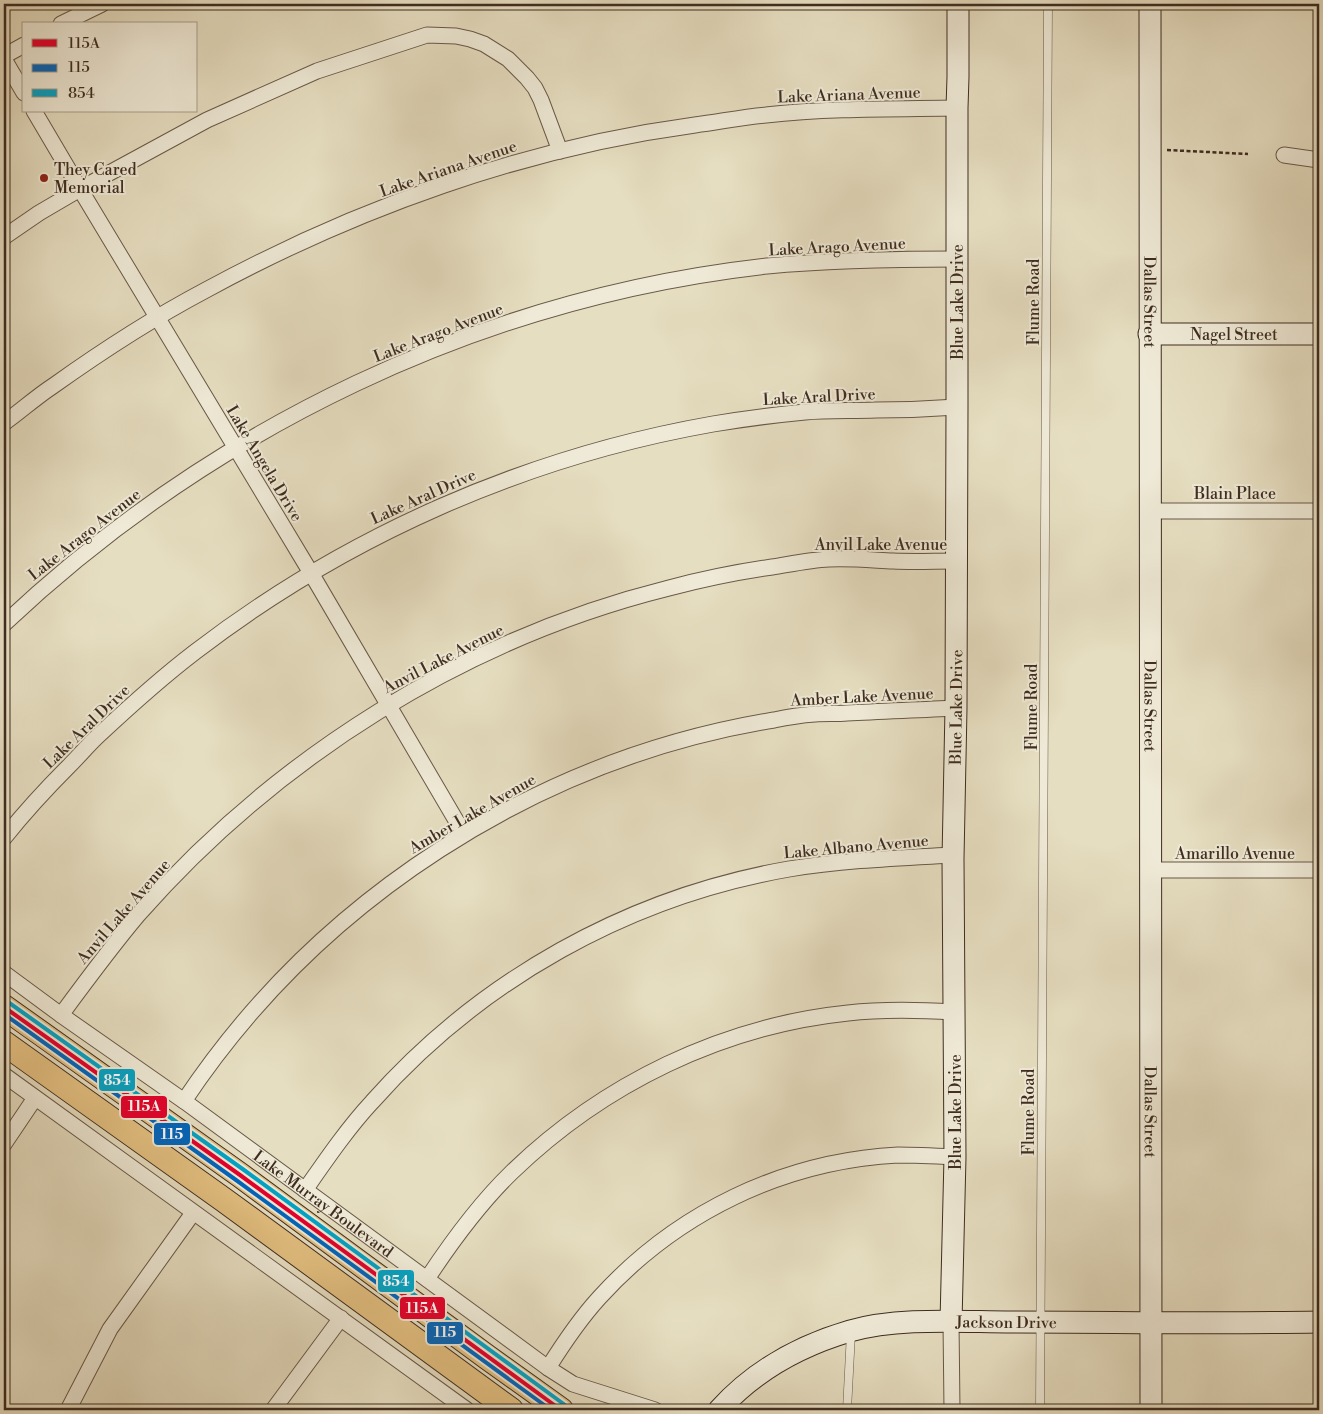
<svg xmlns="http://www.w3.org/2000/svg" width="1323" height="1414" font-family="'Libre Bodoni',serif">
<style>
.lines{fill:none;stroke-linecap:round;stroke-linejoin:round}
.lane-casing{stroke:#695948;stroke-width:9}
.street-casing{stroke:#695948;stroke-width:17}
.secondary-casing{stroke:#3f2d20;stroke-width:23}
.primary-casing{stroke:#3f2d20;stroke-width:26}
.path{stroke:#3f2d20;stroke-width:2.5;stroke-dasharray:4 2.5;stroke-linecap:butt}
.lane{stroke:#efead7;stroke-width:8}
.street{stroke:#efead7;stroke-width:15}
.secondary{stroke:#efead7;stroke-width:21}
.primary{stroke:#e3bf80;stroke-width:24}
.bus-1-casing{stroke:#efead7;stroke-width:8}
.bus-2-casing{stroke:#efead7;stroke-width:8}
.bus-3-casing{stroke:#efead7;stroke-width:8}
.bus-1{stroke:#e4002b;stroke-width:4}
.bus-2{stroke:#0065bd;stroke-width:4}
.bus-3{stroke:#03a3c5;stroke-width:4}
.poi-dot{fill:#8f2418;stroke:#efead7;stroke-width:2}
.labels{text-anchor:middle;stroke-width:4;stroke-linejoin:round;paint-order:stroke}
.street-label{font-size:16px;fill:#3f2d20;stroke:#efead7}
.poi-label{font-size:16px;fill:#3f2d20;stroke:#efead7;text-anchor:start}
.line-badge{stroke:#efead7;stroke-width:2}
.badge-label{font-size:14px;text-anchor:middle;font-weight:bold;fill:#fff}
</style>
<rect width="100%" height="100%" fill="#e6dec1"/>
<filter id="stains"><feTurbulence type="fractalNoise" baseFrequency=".004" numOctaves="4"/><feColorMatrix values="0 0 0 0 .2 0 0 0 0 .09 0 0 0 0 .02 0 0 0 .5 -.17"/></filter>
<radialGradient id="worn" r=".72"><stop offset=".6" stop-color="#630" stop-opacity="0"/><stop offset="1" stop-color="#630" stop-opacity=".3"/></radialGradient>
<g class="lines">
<defs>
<g id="lane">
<path d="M847 1410 851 1333"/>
<path d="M1040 1410 1048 4"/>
</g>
<g id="street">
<path d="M61 24 102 4"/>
<path d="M4 56 24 45"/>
<path d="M4 59 24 93"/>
<path d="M34 111 80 189 311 573 464 834"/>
<path d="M1284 155 1319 160"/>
<path d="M4 237 39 213 80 189 207 120 317 71 427 35 456 36 470 39 484 44 508 59 527 78 535 88 541 100 560 151"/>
<path d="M4 423C21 411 36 397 53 386 102 351 153 318 206 290 357 208 524 148 695 125 719 122 742 117 766 115 830 108 893 109 957 108"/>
<path d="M1150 511H1319"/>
<path d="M4 624C213 427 481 298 767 266 830 260 893 259 957 259"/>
<path d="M4 838C24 813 46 789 69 766 80 755 89 744 100 734 130 706 161 678 195 652 346 536 525 457 713 424 743 419 774 415 805 412 828 410 852 411 876 410 903 410 930 409 957 407"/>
<path d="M1150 870H1319"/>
<path id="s1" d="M4 973 61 1015 184 1101 548 1368 573 1384 655 1410"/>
<path d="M61 1015C86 981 111 947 138 915 277 757 464 639 669 588 703 579 737 572 772 567 791 564 810 560 829 559 850 558 872 560 893 561 914 562 935 561 956 561"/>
<path d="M4 1075C158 1187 313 1297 467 1410"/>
<path d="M184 1101C318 900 535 759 774 720 788 717 801 715 815 714 825 713 836 714 847 713 883 711 919 710 956 708"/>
<path d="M4 1144 35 1098"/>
<path d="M305 1190C326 1160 347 1129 372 1102 480 980 628 897 789 869 843 860 899 858 953 855"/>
<path d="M427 1279C452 1241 479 1204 512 1172 603 1084 722 1026 848 1013 883 1009 919 1010 954 1012"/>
<path d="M951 1322 952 1410"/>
<path d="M548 1368C563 1344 579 1320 599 1298 676 1213 783 1161 898 1155 917 1155 936 1156 955 1157"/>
<path d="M68 1410 110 1329 193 1213"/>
<path d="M273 1410 341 1318"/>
</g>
<g id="secondary">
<path id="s2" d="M1150 4 1151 1410"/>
<path id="s3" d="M1149 334H1319"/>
<path id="s4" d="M951 1322 955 1157 953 859 956 708 957 407V108L958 77V4"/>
<path id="s5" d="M719 1410C754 1371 799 1346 850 1331 899 1317 961 1322 1012 1322 1114 1322 1217 1324 1319 1322"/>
</g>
<g id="primary">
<path d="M4 1007 240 1175 487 1357 561 1410"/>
<path d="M4 1043 224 1200 511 1410"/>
</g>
</defs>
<use href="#lane" class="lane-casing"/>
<use href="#street" class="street-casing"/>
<use href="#secondary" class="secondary-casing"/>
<use href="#primary" class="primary-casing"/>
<path class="path" d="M1167 150 1248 154"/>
<use href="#lane" class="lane"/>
<use href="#street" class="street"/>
<use href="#secondary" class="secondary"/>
<use href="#primary" class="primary"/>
<defs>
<path id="bus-1" d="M4 1007 240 1175 561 1410"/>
<path id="bus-2" d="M4 1014 236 1180 551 1410"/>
<path id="bus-3" d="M8 1002 244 1170 565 1405"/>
</defs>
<use href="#bus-1" class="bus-1-casing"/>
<use href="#bus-2" class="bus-2-casing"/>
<use href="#bus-3" class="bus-3-casing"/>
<use href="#bus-1" class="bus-1"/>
<use href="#bus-2" class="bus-2"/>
<use href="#bus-3" class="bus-3"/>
</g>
<circle class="poi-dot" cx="44" cy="178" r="5"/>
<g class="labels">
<g class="street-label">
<text transform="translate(849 94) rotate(-2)" y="6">Lake Ariana Avenue</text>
<text transform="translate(448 168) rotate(-19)" y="6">Lake Ariana Avenue</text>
<text transform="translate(837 246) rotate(-3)" y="6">Lake Arago Avenue</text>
<text transform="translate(957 302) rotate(-90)" y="6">Blue Lake Drive</text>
<text transform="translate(1033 302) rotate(-90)" y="6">Flume Road</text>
<text dy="6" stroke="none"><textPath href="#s2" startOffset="298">Dallas Street</textPath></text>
<text transform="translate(438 332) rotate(-21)" y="6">Lake Arago Avenue</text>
<text dy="6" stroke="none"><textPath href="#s3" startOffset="85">Nagel Street</textPath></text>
<text transform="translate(819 396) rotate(-3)" y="6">Lake Aral Drive</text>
<text transform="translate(265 463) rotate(59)" y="6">Lake Angela Drive</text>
<text x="1235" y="499">Blain Place</text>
<text transform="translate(423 496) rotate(-24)" y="6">Lake Aral Drive</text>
<text transform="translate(84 534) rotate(-38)" y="6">Lake Arago Avenue</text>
<text x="881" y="550">Anvil Lake Avenue</text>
<text transform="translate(443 658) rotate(-27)" y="6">Anvil Lake Avenue</text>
<text transform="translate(862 696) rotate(-3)" y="6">Amber Lake Avenue</text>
<text dy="6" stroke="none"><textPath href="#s4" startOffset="615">Blue Lake Drive</textPath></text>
<text transform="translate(1031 707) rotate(-90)" y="6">Flume Road</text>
<text dy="6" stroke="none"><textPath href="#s2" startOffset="702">Dallas Street</textPath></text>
<text transform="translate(86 726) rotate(-44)" y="6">Lake Aral Drive</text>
<text transform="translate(472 813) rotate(-30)" y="6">Amber Lake Avenue</text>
<text transform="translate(856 846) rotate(-5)" y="6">Lake Albano Avenue</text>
<text x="1235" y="859">Amarillo Avenue</text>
<text transform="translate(123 911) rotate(-49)" y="6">Anvil Lake Avenue</text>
<text transform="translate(955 1112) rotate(-90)" y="6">Blue Lake Drive</text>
<text transform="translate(1028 1112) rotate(-90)" y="6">Flume Road</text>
<text dy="6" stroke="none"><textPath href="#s2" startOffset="1108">Dallas Street</textPath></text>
<text dy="6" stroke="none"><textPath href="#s1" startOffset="394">Lake Murray Boulevard</textPath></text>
<text dy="6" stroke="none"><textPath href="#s5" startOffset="312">Jackson Drive</textPath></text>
</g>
<g class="poi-label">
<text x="54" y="175">They Cared<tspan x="54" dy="18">Memorial</tspan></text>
</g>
</g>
<g class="line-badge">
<rect x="98" y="1068" width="38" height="24" rx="5" fill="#03a3c5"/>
<rect x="120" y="1095" width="48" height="24" rx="5" fill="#e4002b"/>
<rect x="153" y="1122" width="38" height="24" rx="5" fill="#0065bd"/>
<rect x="377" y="1269" width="38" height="24" rx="5" fill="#03a3c5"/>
<rect x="399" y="1296" width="47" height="24" rx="5" fill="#e4002b"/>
<rect x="426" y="1321" width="38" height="24" rx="5" fill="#0065bd"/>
</g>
<g class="badge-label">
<text x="117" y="1085">854</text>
<text x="144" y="1111">115A</text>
<text x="172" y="1139">115</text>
<text x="396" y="1286">854</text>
<text x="422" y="1313">115A</text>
<text x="445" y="1337">115</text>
</g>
<rect width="1323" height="1414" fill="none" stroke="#e6dec1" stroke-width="20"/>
<rect x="5" y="5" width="1313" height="1404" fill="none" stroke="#3f2d20" stroke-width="2.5"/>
<rect x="10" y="10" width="1303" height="1394" fill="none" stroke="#3f2d20"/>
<rect x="22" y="22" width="175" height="90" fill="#efead7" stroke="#a99e8e"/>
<rect x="32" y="39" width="25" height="8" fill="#e4002b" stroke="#a99e8e"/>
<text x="68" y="48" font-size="15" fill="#3f2d20">115A</text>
<rect x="32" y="64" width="25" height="8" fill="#0065bd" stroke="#a99e8e"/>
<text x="68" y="72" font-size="15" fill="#3f2d20">115</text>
<rect x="32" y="89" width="25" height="8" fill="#03a3c5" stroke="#a99e8e"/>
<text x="68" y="98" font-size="15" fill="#3f2d20">854</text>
<rect width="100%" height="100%" filter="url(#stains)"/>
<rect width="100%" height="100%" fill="url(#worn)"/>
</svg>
